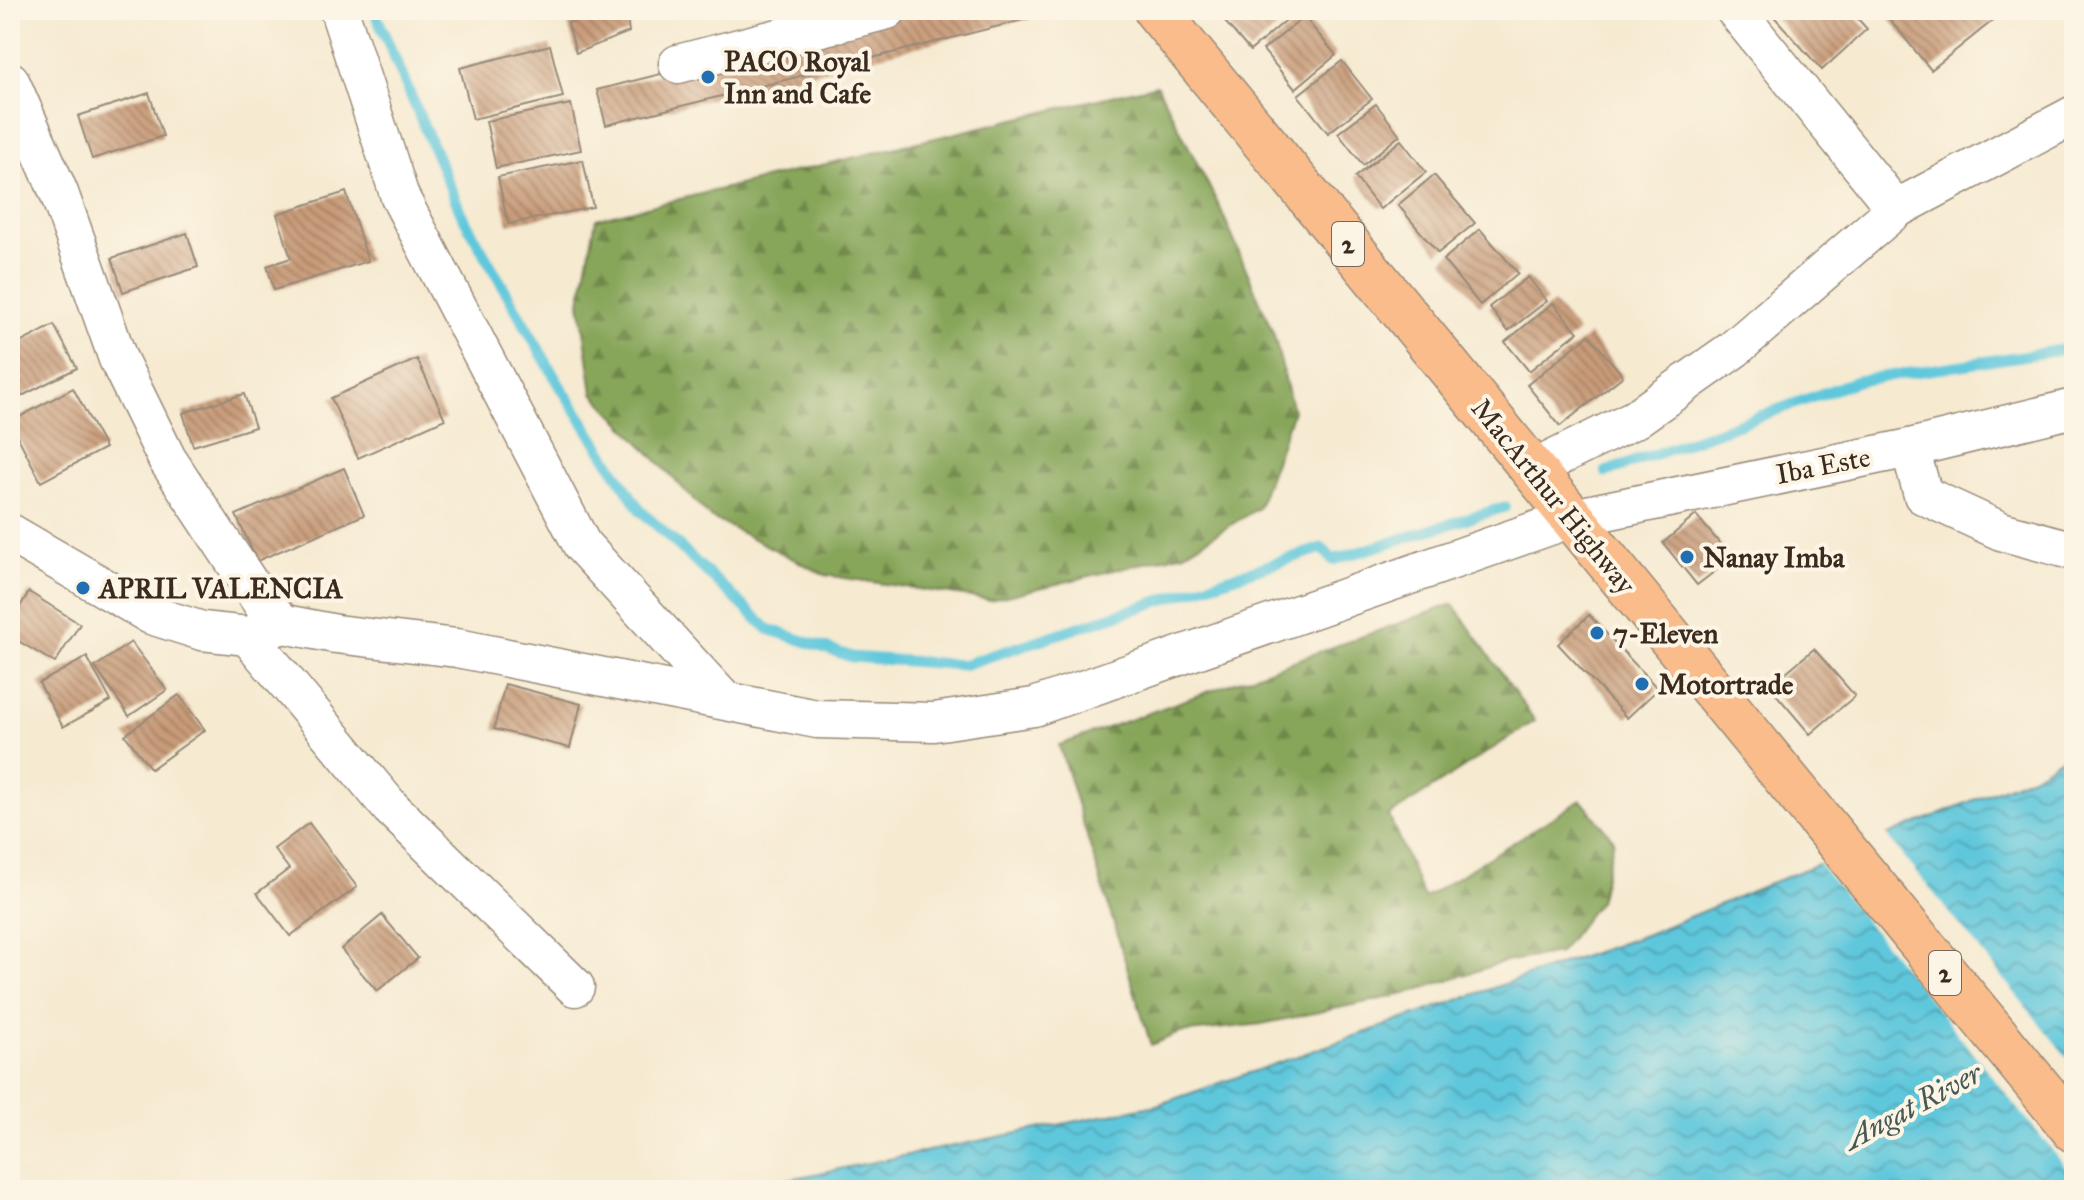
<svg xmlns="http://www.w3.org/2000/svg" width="2084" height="1200" font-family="'IM FELL Great Primer',serif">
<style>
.forest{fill:url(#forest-firs);stroke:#61683c;stroke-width:2}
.water{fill:url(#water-waves);stroke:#4d787d;stroke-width:2}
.pier{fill:#f6ead1}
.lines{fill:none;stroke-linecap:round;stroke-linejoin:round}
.stream{stroke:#5fc7dc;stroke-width:11}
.building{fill:url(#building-back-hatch)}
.minor-casing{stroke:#988a78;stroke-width:41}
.highway-casing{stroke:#988a78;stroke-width:47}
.minor{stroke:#fff;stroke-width:38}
.highway{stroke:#fabc8b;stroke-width:44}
.poi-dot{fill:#1f6fb2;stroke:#fcf5e5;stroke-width:3}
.labels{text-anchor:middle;stroke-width:8;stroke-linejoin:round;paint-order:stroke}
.shield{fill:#fcf5e5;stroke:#75675a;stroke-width:2}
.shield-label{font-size:26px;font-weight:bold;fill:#3b2a1e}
.poi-label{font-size:28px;font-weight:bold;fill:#3b2a1e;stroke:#fcf5e5;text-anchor:start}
.street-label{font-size:28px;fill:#3b2a1e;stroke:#fcf5e5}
.water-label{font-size:30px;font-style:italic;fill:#465957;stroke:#fcf5e5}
</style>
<defs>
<pattern id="forest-firs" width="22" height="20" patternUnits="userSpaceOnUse" patternTransform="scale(2)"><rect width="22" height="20" fill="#87a65a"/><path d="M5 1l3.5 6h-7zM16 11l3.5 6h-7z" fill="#70874a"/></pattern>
<pattern id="water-waves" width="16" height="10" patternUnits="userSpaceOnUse" patternTransform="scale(2)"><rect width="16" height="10" fill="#5fc7dc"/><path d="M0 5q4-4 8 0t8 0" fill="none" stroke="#50a2b2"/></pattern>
<pattern id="building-back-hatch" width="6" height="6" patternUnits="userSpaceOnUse" patternTransform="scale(2)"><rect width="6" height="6" fill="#c89b79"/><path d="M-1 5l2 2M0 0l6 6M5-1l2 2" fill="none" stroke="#a47f63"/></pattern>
</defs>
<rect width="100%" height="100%" fill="#fcf5e5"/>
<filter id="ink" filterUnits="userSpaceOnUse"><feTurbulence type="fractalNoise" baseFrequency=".0125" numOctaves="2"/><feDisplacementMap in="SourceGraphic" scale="16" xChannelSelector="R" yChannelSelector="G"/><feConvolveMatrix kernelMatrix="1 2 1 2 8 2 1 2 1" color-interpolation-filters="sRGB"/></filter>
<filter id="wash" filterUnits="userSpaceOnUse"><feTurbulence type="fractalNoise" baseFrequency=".006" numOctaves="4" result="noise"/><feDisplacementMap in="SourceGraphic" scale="32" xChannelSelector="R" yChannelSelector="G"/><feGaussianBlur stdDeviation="1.8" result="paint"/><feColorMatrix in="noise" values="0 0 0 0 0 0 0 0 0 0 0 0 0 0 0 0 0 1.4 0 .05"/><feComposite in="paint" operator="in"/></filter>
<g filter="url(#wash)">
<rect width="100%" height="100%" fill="#f6ead1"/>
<g class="forest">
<path d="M1157 85 1221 210 1274 335 1293 411 1258 508 1185 553 990 600 825 575 710 517 593 393 580 302 596 219Z"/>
<path d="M1453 604 1535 721 1389 816 1424 898 1581 800 1614 840 1599 901 1559 953 1504 962 1405 994 1262 1024 1179 1033 1151 1045 1059 745Z"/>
</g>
<path class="water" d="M2074 750V1190H735L1157 1105 1645 935 2032 776Z"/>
<path class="pier" d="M1884 832 2074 1066V1177L1816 860Z"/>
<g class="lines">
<g class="stream">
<path d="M374 10 462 215 557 381 640 510 768 629 852 657 963 665 1322 548 1333 560 1505 507"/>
<path d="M1606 472 1857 381 2074 348"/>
</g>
</g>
<g id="blocks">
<g class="building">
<path d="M613 10H626L629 32 576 53 568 23Z"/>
<path d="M915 10 1059 11 606 125 597 90Z"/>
<path d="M1215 10H1298L1250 51Z"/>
<path d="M1768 10H1850L1867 29 1822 70Z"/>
<path d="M1882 10H2006L1931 70Z"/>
<path d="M1304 17 1336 55 1295 89 1263 50Z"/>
<path d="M550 45 563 97 473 119 460 68Z"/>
<path d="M1342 61 1372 99 1328 133 1298 95Z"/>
<path d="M149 93 163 136 92 159 78 116Z"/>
<path d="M571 104 581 150 496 168 486 121Z"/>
<path d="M1376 104 1400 135 1363 165 1338 133Z"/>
<path d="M1401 140 1426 172 1380 209 1355 177Z"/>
<path d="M583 160 593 207 508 224 498 177Z"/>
<path d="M1434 175 1475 223 1438 253 1398 205Z"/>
<path d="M346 192 368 261 274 290 267 266 291 258 277 214Z"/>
<path d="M1480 229 1518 273 1480 305 1443 260Z"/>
<path d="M187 233 198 267 123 292 112 258Z"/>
<path d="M1528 277 1547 301 1508 331 1489 307Z"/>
<path d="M1553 303 1578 332 1529 371 1505 342Z"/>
<path d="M54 325 77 368 10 402V348Z"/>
<path d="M1589 335 1623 376 1560 426 1527 385Z"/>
<path d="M417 359 445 419 358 458 331 398Z"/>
<path d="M73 388 105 448 41 482 10 422Z"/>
<path d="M244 394 255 427 193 446 183 413Z"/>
<path d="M344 468 364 515 257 561 236 515Z"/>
<path d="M1696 515 1732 558 1697 585 1663 543Z"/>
<path d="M29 592 80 624 55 663 10 636V623Z"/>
<path d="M1589 615 1658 689 1627 718 1558 644Z"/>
<path d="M131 642 167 690 129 716 95 667Z"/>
<path d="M1814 649 1855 696 1810 734 1769 686Z"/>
<path d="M87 657 111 701 63 727 39 683Z"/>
<path d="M505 684 581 704 570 748 494 729Z"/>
<path d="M179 695 205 730 151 769 125 735Z"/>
<path d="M309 823 357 887 290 936 257 893 289 869 274 849Z"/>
<path d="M382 915 418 958 377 991 341 949Z"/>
</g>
</g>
</g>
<g filter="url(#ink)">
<use href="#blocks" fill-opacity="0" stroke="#988a78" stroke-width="2"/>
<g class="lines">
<defs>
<g id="minor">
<path d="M339 10 400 197 582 545 722 698"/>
<path d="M678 64 887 10"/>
<path d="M10 81 59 193 118 359 167 459 262 603 284 624"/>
<path d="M1896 209 2074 115"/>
<path d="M1910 448 1923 495 2001 531 2074 551"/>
<path d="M1532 470 1635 419 1734 349 1896 209 1735 10"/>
<path d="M10 533 151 615 202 631 248 636 284 624 336 634 457 648 817 719 934 722 1034 707 1572 518 1910 448 2074 408"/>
<path d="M248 636 390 807 575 987"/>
</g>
<path id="highway" d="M1156 10 2074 1130"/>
</defs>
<use href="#minor" class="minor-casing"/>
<use href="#highway" class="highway-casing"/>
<use href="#minor" class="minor"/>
<use href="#highway" class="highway"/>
</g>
</g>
<g class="poi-dot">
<circle cx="708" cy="77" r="8"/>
<circle cx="1687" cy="557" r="8"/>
<circle cx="83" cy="588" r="8"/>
<circle cx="1597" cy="633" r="8"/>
<circle cx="1642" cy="684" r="8"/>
</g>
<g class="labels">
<g class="shield">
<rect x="1332" y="222" width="32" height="44" rx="6"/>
<rect x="1929" y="951" width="32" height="44" rx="6"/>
</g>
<g class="shield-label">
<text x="1348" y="253">2</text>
<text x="1945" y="982">2</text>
</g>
<g class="poi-label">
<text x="724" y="71">PACO Royal<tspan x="724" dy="32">Inn and Cafe</tspan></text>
<text x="1703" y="567">Nanay Imba</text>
<text x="99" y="598">APRIL VALENCIA</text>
<text x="1613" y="643">7-Eleven</text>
<text x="1658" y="694">Motortrade</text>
</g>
<g class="street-label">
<text transform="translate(1823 465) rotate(-11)" y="10">Iba Este</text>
<text transform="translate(1554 496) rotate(51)" y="10">MacArthur Highway</text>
</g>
<g class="water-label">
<text transform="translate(1913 1106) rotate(-28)" y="10">Angat River</text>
</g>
</g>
<rect width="2084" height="1200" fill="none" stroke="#fcf5e5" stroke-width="40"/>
</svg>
